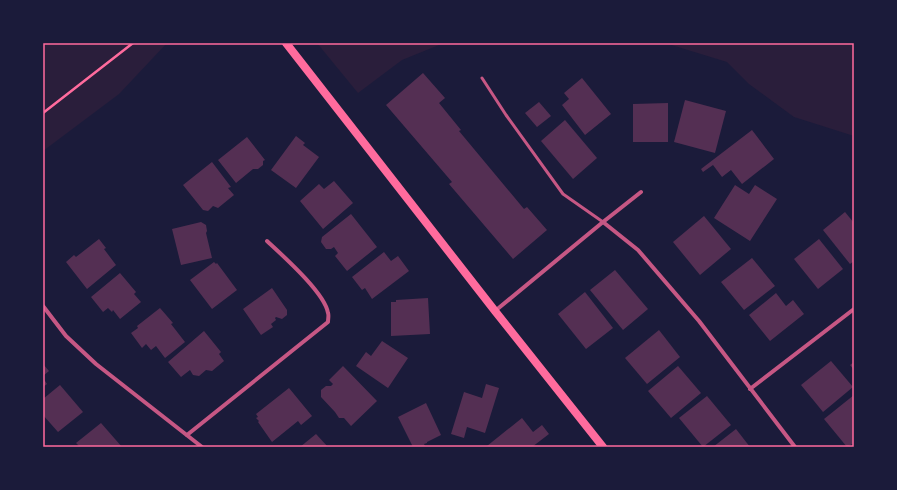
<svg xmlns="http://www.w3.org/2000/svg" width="897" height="490" font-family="'PT Sans',sans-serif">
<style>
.green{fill:#2a1e3b}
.building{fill:#542f53}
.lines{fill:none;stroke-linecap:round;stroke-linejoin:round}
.path{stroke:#ff6b9d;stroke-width:2.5}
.service{stroke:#c65784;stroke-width:3}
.minor{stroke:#c65784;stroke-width:4}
.secondary{stroke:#ff6b9d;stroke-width:8}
.neatline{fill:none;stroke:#ff6b9d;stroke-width:1.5}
</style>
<rect width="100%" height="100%" fill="#1b1b3a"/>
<g class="green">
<path d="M43 43H167L119 94 43 151Z"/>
<path d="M317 43H444L402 60 358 93Z"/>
<path d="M665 43H854V136L794 117 749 84 727 62Z"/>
</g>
<g class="building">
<path d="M423 73 445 98 439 103 461 130 459 131 524 209 527 207 547 230 513 259 449 184 452 182 386 105Z"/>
<path d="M582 78 611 114 585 135 562 105 569 99 564 93Z"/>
<path d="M685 100 726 111 715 153 674 142Z"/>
<path d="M539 102 551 116 537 127 525 113Z"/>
<path d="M668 103V142H633V104Z"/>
<path d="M565 120 597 158 573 179 541 141Z"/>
<path d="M752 130 774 159 742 184 731 170 722 177 713 165 703 172 701 169Z"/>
<path d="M296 136 305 143 303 145 319 157 296 188 271 170Z"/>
<path d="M247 137 265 160 263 161V165L258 169H253L236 183 218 160Z"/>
<path d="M212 162 231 187 228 188 234 195 218 208 213 206 208 211 203 210 183 185Z"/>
<path d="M334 181 353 203 323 229 300 201 319 184 324 189Z"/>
<path d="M735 185 749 194 755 185 777 199 750 241 714 218Z"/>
<path d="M845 212 854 223V261L850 264 823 230Z"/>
<path d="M351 214 377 247 347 271 335 256 338 253 334 247 331 249H326L321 242 322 237Z"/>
<path d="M704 216 731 249 700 275 673 242Z"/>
<path d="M201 222 206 225 207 231 206 233 212 258 181 265 172 229Z"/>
<path d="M99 239 106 248 104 249 116 265 87 289 66 262 74 255 76 257Z"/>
<path d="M819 239 843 269 818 289 794 259Z"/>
<path d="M384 252 391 261 398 256 409 271 372 299 365 288 362 290 352 277Z"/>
<path d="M752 258 775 286 744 310 721 282Z"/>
<path d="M214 262 216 264 217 263 237 290 212 309 190 280Z"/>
<path d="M615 270 648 309 623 330 590 290Z"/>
<path d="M120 273 136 292 134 294 141 302 120 319 113 310 112 312 108 308 103 312 91 297Z"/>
<path d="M272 288 287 310V315L282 319 276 317 275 318 276 320 271 324 273 327 261 335 243 309Z"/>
<path d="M585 292 613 328 586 349 558 314Z"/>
<path d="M776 293 786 306 793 300 804 314 770 341 749 315Z"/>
<path d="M428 298 430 334 391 336V302H396V300Z"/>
<path d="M160 308 173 323 171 324 185 342 165 358 156 346 151 350 146 344 142 348 131 333 138 328 137 326Z"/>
<path d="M659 330 680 357 647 384 625 358Z"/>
<path d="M204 331 221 352 219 354 224 361 212 371 206 370 199 376 193 375 190 370 181 377 168 362Z"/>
<path d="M382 341 408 358 388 388 356 366 366 352 371 356Z"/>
<path d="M831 361 853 387 823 412 801 385Z"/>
<path d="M854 362V370L850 365Z"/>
<path d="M43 364 49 371 43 376Z"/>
<path d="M343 366 377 401 351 426 344 418H339L335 412 321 397V390L326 386H331L333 384 329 380Z"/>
<path d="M678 366 701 393 671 418 648 391Z"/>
<path d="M43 378 47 384 43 387Z"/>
<path d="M486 384 499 388 485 433 467 427 464 438 451 434 464 392 482 398Z"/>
<path d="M60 385 83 412 58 432 43 415V399Z"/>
<path d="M289 388 312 416 301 425 298 421 272 442 258 422 259 421 256 418 258 417 256 414Z"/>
<path d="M854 395V443L847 447 824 419Z"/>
<path d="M707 396 731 425 703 447 679 418Z"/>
<path d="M426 403 441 435 427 442V443L424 444 425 446 423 447H413L398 417Z"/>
<path d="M522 418 533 432 542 425 549 434 532 447H488L487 446Z"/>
<path d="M101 423 122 447H80L76 443Z"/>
<path d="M736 429 750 447H713Z"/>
<path d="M316 434 328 447H300Z"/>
</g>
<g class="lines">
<path class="path" d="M43 113 133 43"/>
<path class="service" d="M482 78 506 115 563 194 603 222"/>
<g class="minor">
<path d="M603 222 638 250 699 321 795 447"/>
<path d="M43 306 66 336 96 364 202 447"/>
<path d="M495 311 603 222 641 192"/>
<path d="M750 389 854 309"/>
<path d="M187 435 328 322C328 319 329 315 328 313 325 293 282 255 267 241"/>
</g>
<path class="secondary" d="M286 43 495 311 603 447"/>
</g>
<rect width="897" height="490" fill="none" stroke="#1b1b3a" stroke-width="88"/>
<rect x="44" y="44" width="809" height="402" class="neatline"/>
</svg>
